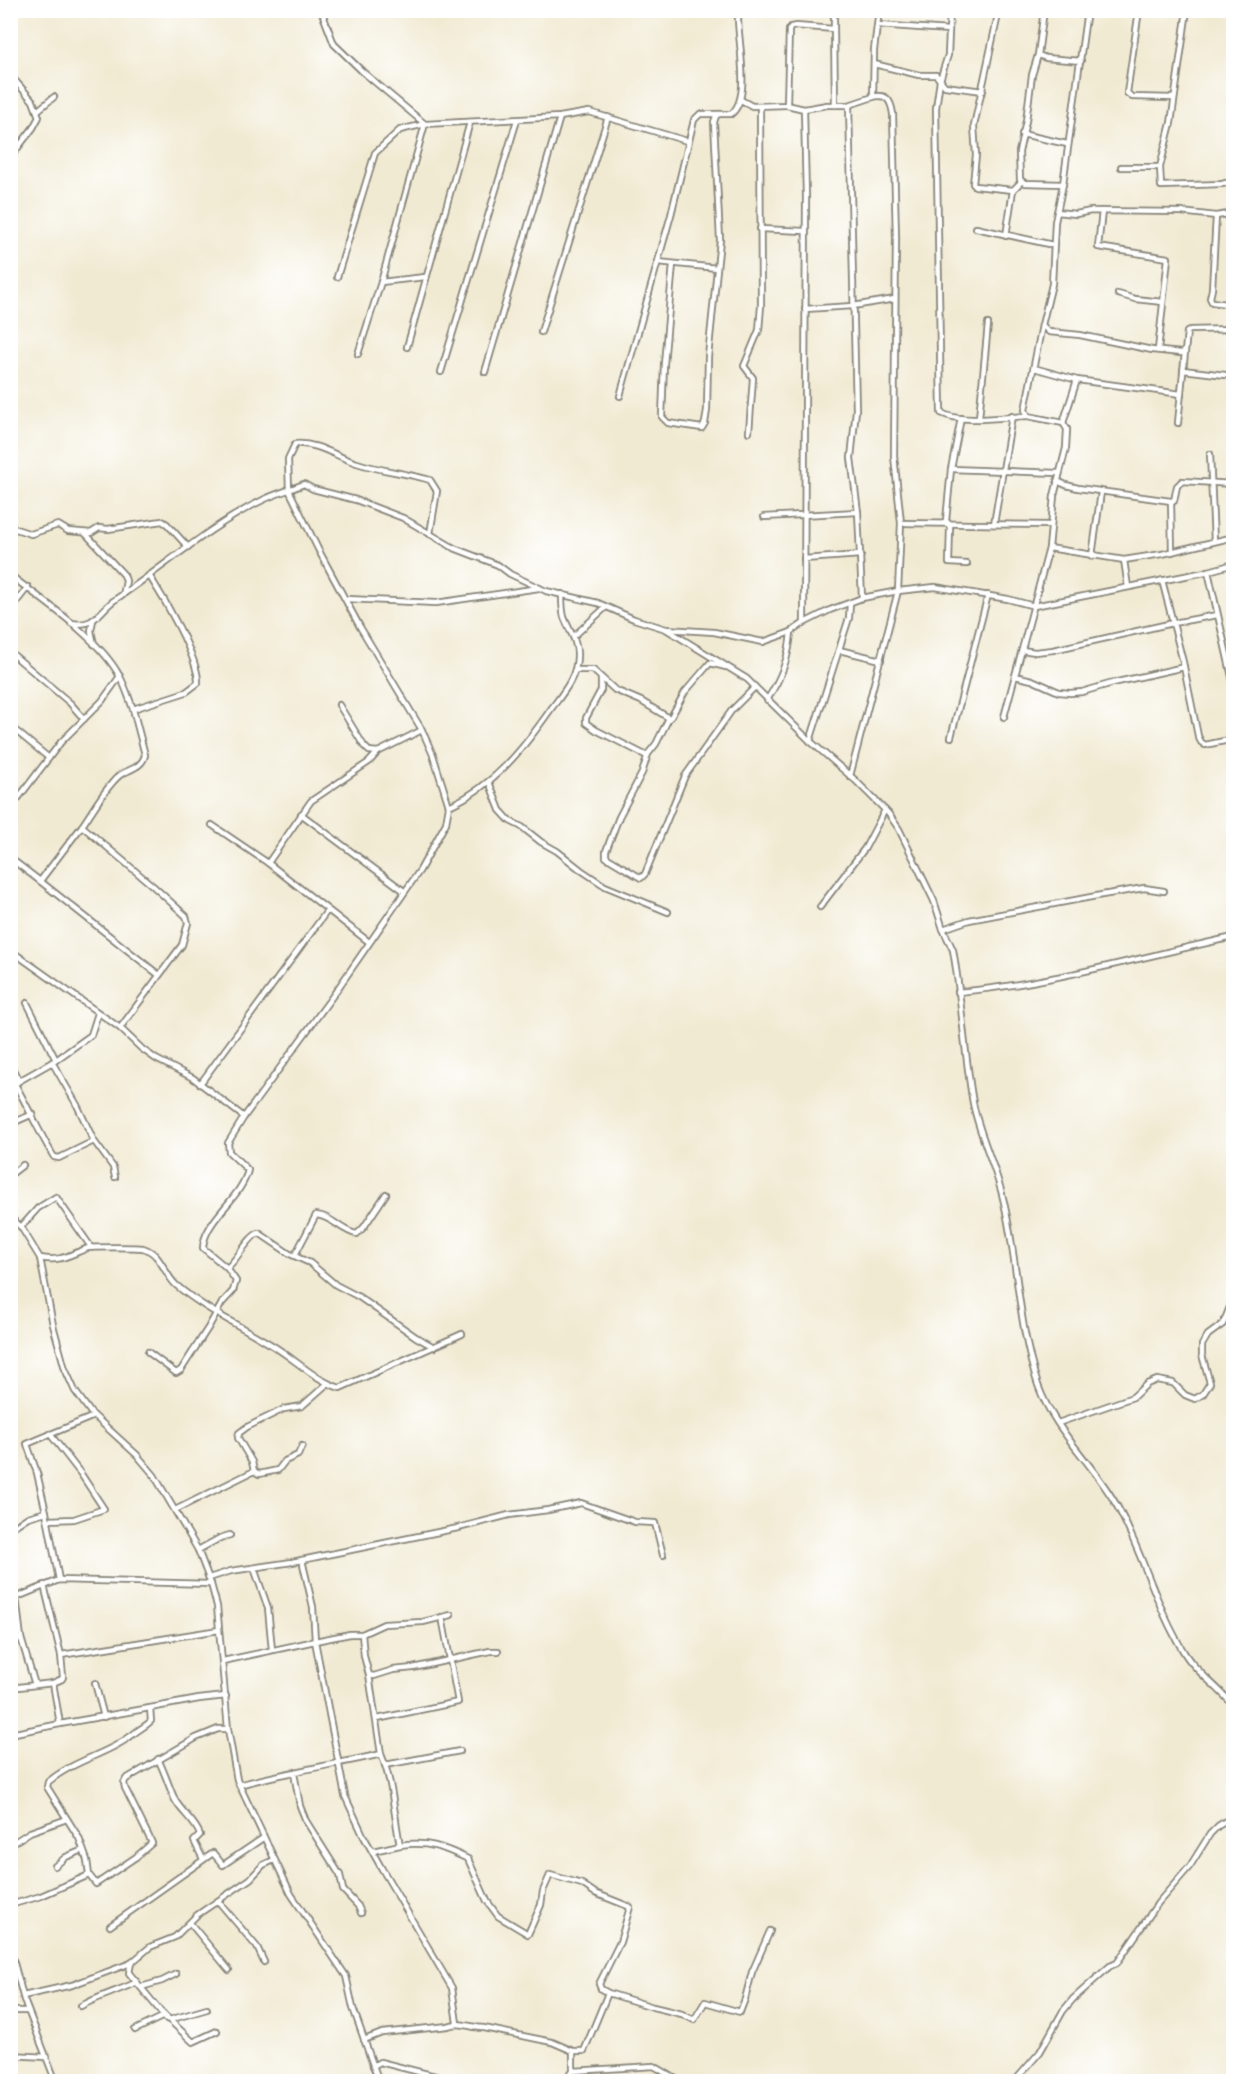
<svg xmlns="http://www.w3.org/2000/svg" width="1244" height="2092" font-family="Cardo,serif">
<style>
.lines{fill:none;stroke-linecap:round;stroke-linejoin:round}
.street-casing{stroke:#868378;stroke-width:8}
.street{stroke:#fff;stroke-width:4.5}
</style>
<rect width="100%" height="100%" fill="#fff"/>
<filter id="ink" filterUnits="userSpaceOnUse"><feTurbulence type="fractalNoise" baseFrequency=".0167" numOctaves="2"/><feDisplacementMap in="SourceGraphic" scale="12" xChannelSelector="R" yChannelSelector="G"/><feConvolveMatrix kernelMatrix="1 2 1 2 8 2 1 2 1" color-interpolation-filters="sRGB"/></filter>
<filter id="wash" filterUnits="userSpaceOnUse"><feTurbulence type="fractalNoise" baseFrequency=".008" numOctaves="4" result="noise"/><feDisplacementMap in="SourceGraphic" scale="24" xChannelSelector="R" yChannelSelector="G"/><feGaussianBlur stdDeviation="1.35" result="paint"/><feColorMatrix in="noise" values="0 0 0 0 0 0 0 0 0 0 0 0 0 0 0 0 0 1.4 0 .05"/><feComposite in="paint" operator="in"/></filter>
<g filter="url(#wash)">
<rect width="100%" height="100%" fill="#f1ead3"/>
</g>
<g filter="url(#ink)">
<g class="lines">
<defs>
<g id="street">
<path d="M321 10 334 44 363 72 425 124"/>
<path d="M950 10 948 55 940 80 936 108 941 413C963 424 1003 417 1028 416"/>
<path d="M999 10 974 126 976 155 973 184 975 186 1013 190"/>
<path d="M1044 10 1038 55 1032 75 1026 121 1019 152 1020 180 1025 183 1063 184"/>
<path d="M1139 10 1127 93 1132 97 1174 98"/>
<path d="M1187 10 1171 123 1160 167 1161 186 1222 184 1234 181"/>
<path d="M878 25 949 30"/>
<path d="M834 29 835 105"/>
<path d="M1038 55 1046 58 1081 61"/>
<path d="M874 64 919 75H936L945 86 983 91"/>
<path d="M10 75 33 101 39 117 33 128 10 158"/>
<path d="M741 100 752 106 787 105 789 30 791 27 796 26 834 29V10"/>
<path d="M787 105 804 109 827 105H849L873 97 874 50 879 10"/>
<path d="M849 105 856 410 851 458 858 512 862 598"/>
<path d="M804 109 806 197 804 623"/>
<path d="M37 111 54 97"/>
<path d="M1022 134 1067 144"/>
<path d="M1121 167H1160"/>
<path d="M1102 211 1098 247 1168 258 1158 350"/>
<path d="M1057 212 1076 214 1091 211 1181 212 1216 216 1234 213"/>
<path d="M1216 216 1212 289 1210 298 1212 302 1234 305"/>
<path d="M976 228 1053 245"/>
<path d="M760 229 805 231"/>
<path d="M1006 236 1013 190 1021 182"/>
<path d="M658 262 717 268"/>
<path d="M673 264 664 364 662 417 668 423 702 428 705 423 707 410 708 357 720 240 714 122 716 116 719 114"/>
<path d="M337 277 375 153 400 130 425 124 560 117 589 112 687 141"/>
<path d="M381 282 425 277"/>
<path d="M1118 294 1135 299 1163 302"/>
<path d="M805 309 853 306 895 299"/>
<path d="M1042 325 1049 332 1080 335 1152 350 1181 353 1185 352 1187 332 1190 330 1234 329"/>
<path d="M541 332 608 117"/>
<path d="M407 347 470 122"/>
<path d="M358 354 381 282 425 124"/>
<path d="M1034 368 1077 380 1181 394"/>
<path d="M1183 370 1234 376"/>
<path d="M441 372 517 120"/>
<path d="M485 372 560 117"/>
<path d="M620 396 671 215 694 120 700 114H731C753 97 736 37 738 10"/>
<path d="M979 418 988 324"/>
<path d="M1063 423 1077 380"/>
<path d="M1178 423 1185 352"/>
<path d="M749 432 753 378 744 366 759 330 761 306 760 107"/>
<path d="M1210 454 1214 541"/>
<path d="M951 469 1059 473"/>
<path d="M1057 481 1066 485 1078 488 1171 501H1174L1177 486 1182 481 1234 484"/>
<path d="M1171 501 1172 552"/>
<path d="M764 517 858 512"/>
<path d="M947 522 950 527 949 563 967 564"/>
<path d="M901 523 1050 525"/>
<path d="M944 523 946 521 951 469 961 418"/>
<path d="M994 524 1012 416"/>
<path d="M10 527 31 534 58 525 68 531 91 533 99 528 108 529 162 521 167 524 188 547"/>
<path d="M85 533 124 575 126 581 123 595"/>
<path d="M430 534 437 491 430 480C407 473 381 471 357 463 337 457 317 442 295 444L288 459 289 490 318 549 360 627 422 730 433 755 449 806 446 823 420 870 334 994 244 1117 228 1143 229 1152 248 1170C241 1199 204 1220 203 1248L227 1268C237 1260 249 1236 259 1233L290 1254 310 1263 336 1285 359 1297 416 1337 434 1347"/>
<path d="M1049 548 1124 560 1162 554 1234 537"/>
<path d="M1092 556 1101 492"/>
<path d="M804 559 861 555"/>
<path d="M1124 560 1128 587"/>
<path d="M1208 571 1234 686"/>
<path d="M10 575C43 601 99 638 119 675 125 685 129 698 133 709L186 692 198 683C199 658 163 597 149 575"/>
<path d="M1162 580 1183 662 1198 736 1201 742 1205 745 1234 739"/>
<path d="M347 599 436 603 539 588"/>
<path d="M10 610 28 587"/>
<path d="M93 620 91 631 94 644"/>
<path d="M71 623C96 628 98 611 116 599 164 567 208 527 261 501 274 494 290 490 304 484L313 489 356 500 403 518 454 548 498 565 510 574 546 591 598 603 634 619 666 629 747 679 810 741 855 780 888 813 899 829 934 901 943 929 953 950C962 1000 964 1052 973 1103 979 1134 994 1163 1002 1194 1018 1256 1017 1323 1038 1385 1054 1431 1094 1464 1117 1506 1143 1553 1156 1608 1185 1654 1198 1675 1220 1687 1234 1707"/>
<path d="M666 629 714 632 763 642 791 632 804 623 830 610 862 598 898 591 935 587 1008 599 1034 606 1205 572 1234 564"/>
<path d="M574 636 606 607"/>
<path d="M839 650 881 660"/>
<path d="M1022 650 1035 652 1053 650 1173 623 1217 615"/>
<path d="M10 652 70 703 84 719"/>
<path d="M575 670H593L615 690 641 701 669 718 671 717 685 692 710 663 726 667"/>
<path d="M1015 676 1032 680 1059 692 1070 693 1082 692 1113 683 1184 667"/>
<path d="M601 678V690L586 718V723L596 730 647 756"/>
<path d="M767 700C781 678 789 658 791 632"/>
<path d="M339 705 364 746 369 751 378 752 422 730"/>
<path d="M1004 717 1049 548 1054 496 1066 448 1067 429 1063 423 1028 416 1025 410 1042 325 1052 284 1055 222 1063 184 1087 10"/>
<path d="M669 718 656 744 648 754 642 773 619 817 606 851V857L641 878 645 874 685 776 732 710 755 687"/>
<path d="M10 726 49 758"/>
<path d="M951 737 988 595"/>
<path d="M810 741 849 618 850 604"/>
<path d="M850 776 898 591 901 523 894 456 896 238 893 114C891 101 887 93 873 97"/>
<path d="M489 782 500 810 510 821 522 827 541 842 557 851 581 870 605 886 668 912"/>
<path d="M449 806C494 786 523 749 551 709 563 693 577 677 577 656 578 642 569 630 564 617 562 610 562 602 562 594"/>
<path d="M10 809 61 742 102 701 120 676"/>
<path d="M301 814 404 891"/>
<path d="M212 825 268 863 369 942"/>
<path d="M82 826C92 812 106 786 120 775 129 769 142 768 145 755L133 709"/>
<path d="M10 858 40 881"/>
<path d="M268 863 311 801 369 762 378 752"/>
<path d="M820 907 865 848 885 810"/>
<path d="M943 929 969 920 1102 895 1144 888 1164 891"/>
<path d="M10 950 120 1028 142 1049 156 1059 193 1078 244 1117"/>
<path d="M958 992C1050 984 1143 956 1234 937"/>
<path d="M27 1003 56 1060"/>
<path d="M120 1028 182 945 188 923 186 916 153 886 82 826 40 881 159 975"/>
<path d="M52 1062 77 1105 94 1141 113 1167 115 1177"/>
<path d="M10 1064 19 1081 56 1060 91 1035 98 1013"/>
<path d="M19 1081 15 1084C28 1107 40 1134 54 1157L59 1158 94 1141"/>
<path d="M200 1084 327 911"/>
<path d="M10 1124 33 1114"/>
<path d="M10 1175 23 1165"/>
<path d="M10 1217 21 1227 40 1258 53 1325 65 1369 75 1391 91 1413 137 1455 154 1475 198 1550 211 1584 217 1606 228 1729 237 1780 291 1894 346 1976 353 2008 379 2082"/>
<path d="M21 1227 38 1208 56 1197 91 1247"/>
<path d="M295 1255 316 1215C332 1216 342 1232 357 1234L364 1227 386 1194"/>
<path d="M40 1258C61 1262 69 1255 88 1248 93 1247 137 1247 143 1248 161 1253 164 1274 176 1285 204 1309 239 1325 270 1344 294 1358 313 1379 340 1388L462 1334"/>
<path d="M148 1352 176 1373 181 1370 208 1328 222 1303 233 1291 236 1281 227 1268"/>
<path d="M1058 1423 1133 1397 1147 1384 1157 1380 1173 1383 1185 1395 1195 1399 1203 1394 1210 1383 1202 1355V1345L1208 1335 1223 1324 1234 1297"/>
<path d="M254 1471 252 1462 238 1438 239 1433 247 1427 284 1409 302 1406 327 1384"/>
<path d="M175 1510 254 1471 259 1474 278 1470 285 1461 298 1455 302 1446"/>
<path d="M46 1512 37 1473 27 1444 94 1416"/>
<path d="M48 1520 74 1519 104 1509 81 1474 50 1434"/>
<path d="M10 1529 28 1517 46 1512 59 1580"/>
<path d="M198 1550 220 1538 230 1535"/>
<path d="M302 1560 313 1607 315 1641 350 1634H362L364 1656 369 1675 374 1676 393 1670 413 1668 490 1651H498"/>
<path d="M254 1568 268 1608 272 1650"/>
<path d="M209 1578 231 1571 292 1562 458 1528 509 1515 548 1510 581 1503 635 1522 655 1523 663 1555"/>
<path d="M44 1585 61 1655 219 1630"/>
<path d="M10 1600 59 1580 211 1584"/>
<path d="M362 1634 384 1624 423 1622 451 1615"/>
<path d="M21 1638 35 1685"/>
<path d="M10 1641 21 1638 16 1597"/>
<path d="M223 1661 315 1641 345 1796 363 1835 382 1869 452 1988 457 2023"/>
<path d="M95 1683 104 1717"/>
<path d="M10 1688 53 1683 62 1679 63 1677 61 1655"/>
<path d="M377 1719 458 1702 442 1617"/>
<path d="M60 1724 150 1708"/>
<path d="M10 1734 60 1724 53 1683"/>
<path d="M158 1759C165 1773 169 1787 175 1800 182 1813 196 1822 200 1835L194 1841 203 1859"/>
<path d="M385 1765 460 1751"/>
<path d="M294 1773 300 1806 306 1821 340 1875 343 1890 358 1906 361 1913"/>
<path d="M239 1785C285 1772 334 1765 381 1754L369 1675"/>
<path d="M13 1843 30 1832 67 1819"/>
<path d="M400 1845C428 1841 443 1847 468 1859L487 1901 498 1916 528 1934 541 1905 543 1891 550 1875 582 1884 595 1893 630 1907 620 1942 599 1984 601 1989 608 1993"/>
<path d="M373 1851 400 1845C394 1815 393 1783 381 1754"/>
<path d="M55 1866 66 1857 83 1850"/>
<path d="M89 1875 96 1884 136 1857 152 1843 125 1788 124 1783 126 1779 196 1738 218 1729H228"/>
<path d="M218 1901 257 1947 264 1962"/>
<path d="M10 1905 41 1896 89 1875 87 1860 79 1838 47 1787 48 1782C75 1759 110 1754 136 1732 141 1728 146 1726 151 1721L150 1708 199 1699 226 1696"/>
<path d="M190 1923 229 1970"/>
<path d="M110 1926 213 1853 223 1865 263 1838"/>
<path d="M10 1948 24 2000 56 2082"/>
<path d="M141 1987 162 1981 176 1974"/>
<path d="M23 1996 72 1985 131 1963"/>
<path d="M81 2006C99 1996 118 1991 137 1982"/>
<path d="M10 2011H28"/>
<path d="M135 2030 162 2017 169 2020 207 2009"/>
<path d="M217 2031 193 2042 161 2012 129 1973 131 1963 150 1947 175 1937 197 1915 250 1879 263 1865 274 1860"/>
<path d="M364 2040 382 2033 448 2026C460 2021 471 2028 484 2028L552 2042 573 2051H584L608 1993 653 2007 682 2014 694 2020 705 2002 740 2012 745 1999 752 1972 770 1931"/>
<path d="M10 2055 47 2057"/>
<path d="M373 2066 380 2062 459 2082"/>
<path d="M573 2071V2051"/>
<path d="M561 2082 573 2071 654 2066 681 2082"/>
<path d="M1014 2082 1040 2052 1063 2011 1073 1999 1110 1966 1117 1963 1158 1903 1190 1866 1210 1834 1218 1826 1234 1816"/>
</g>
</defs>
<use href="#street" class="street-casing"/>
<use href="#street" class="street"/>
</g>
</g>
<rect width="1244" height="2092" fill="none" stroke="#fff" stroke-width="36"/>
</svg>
